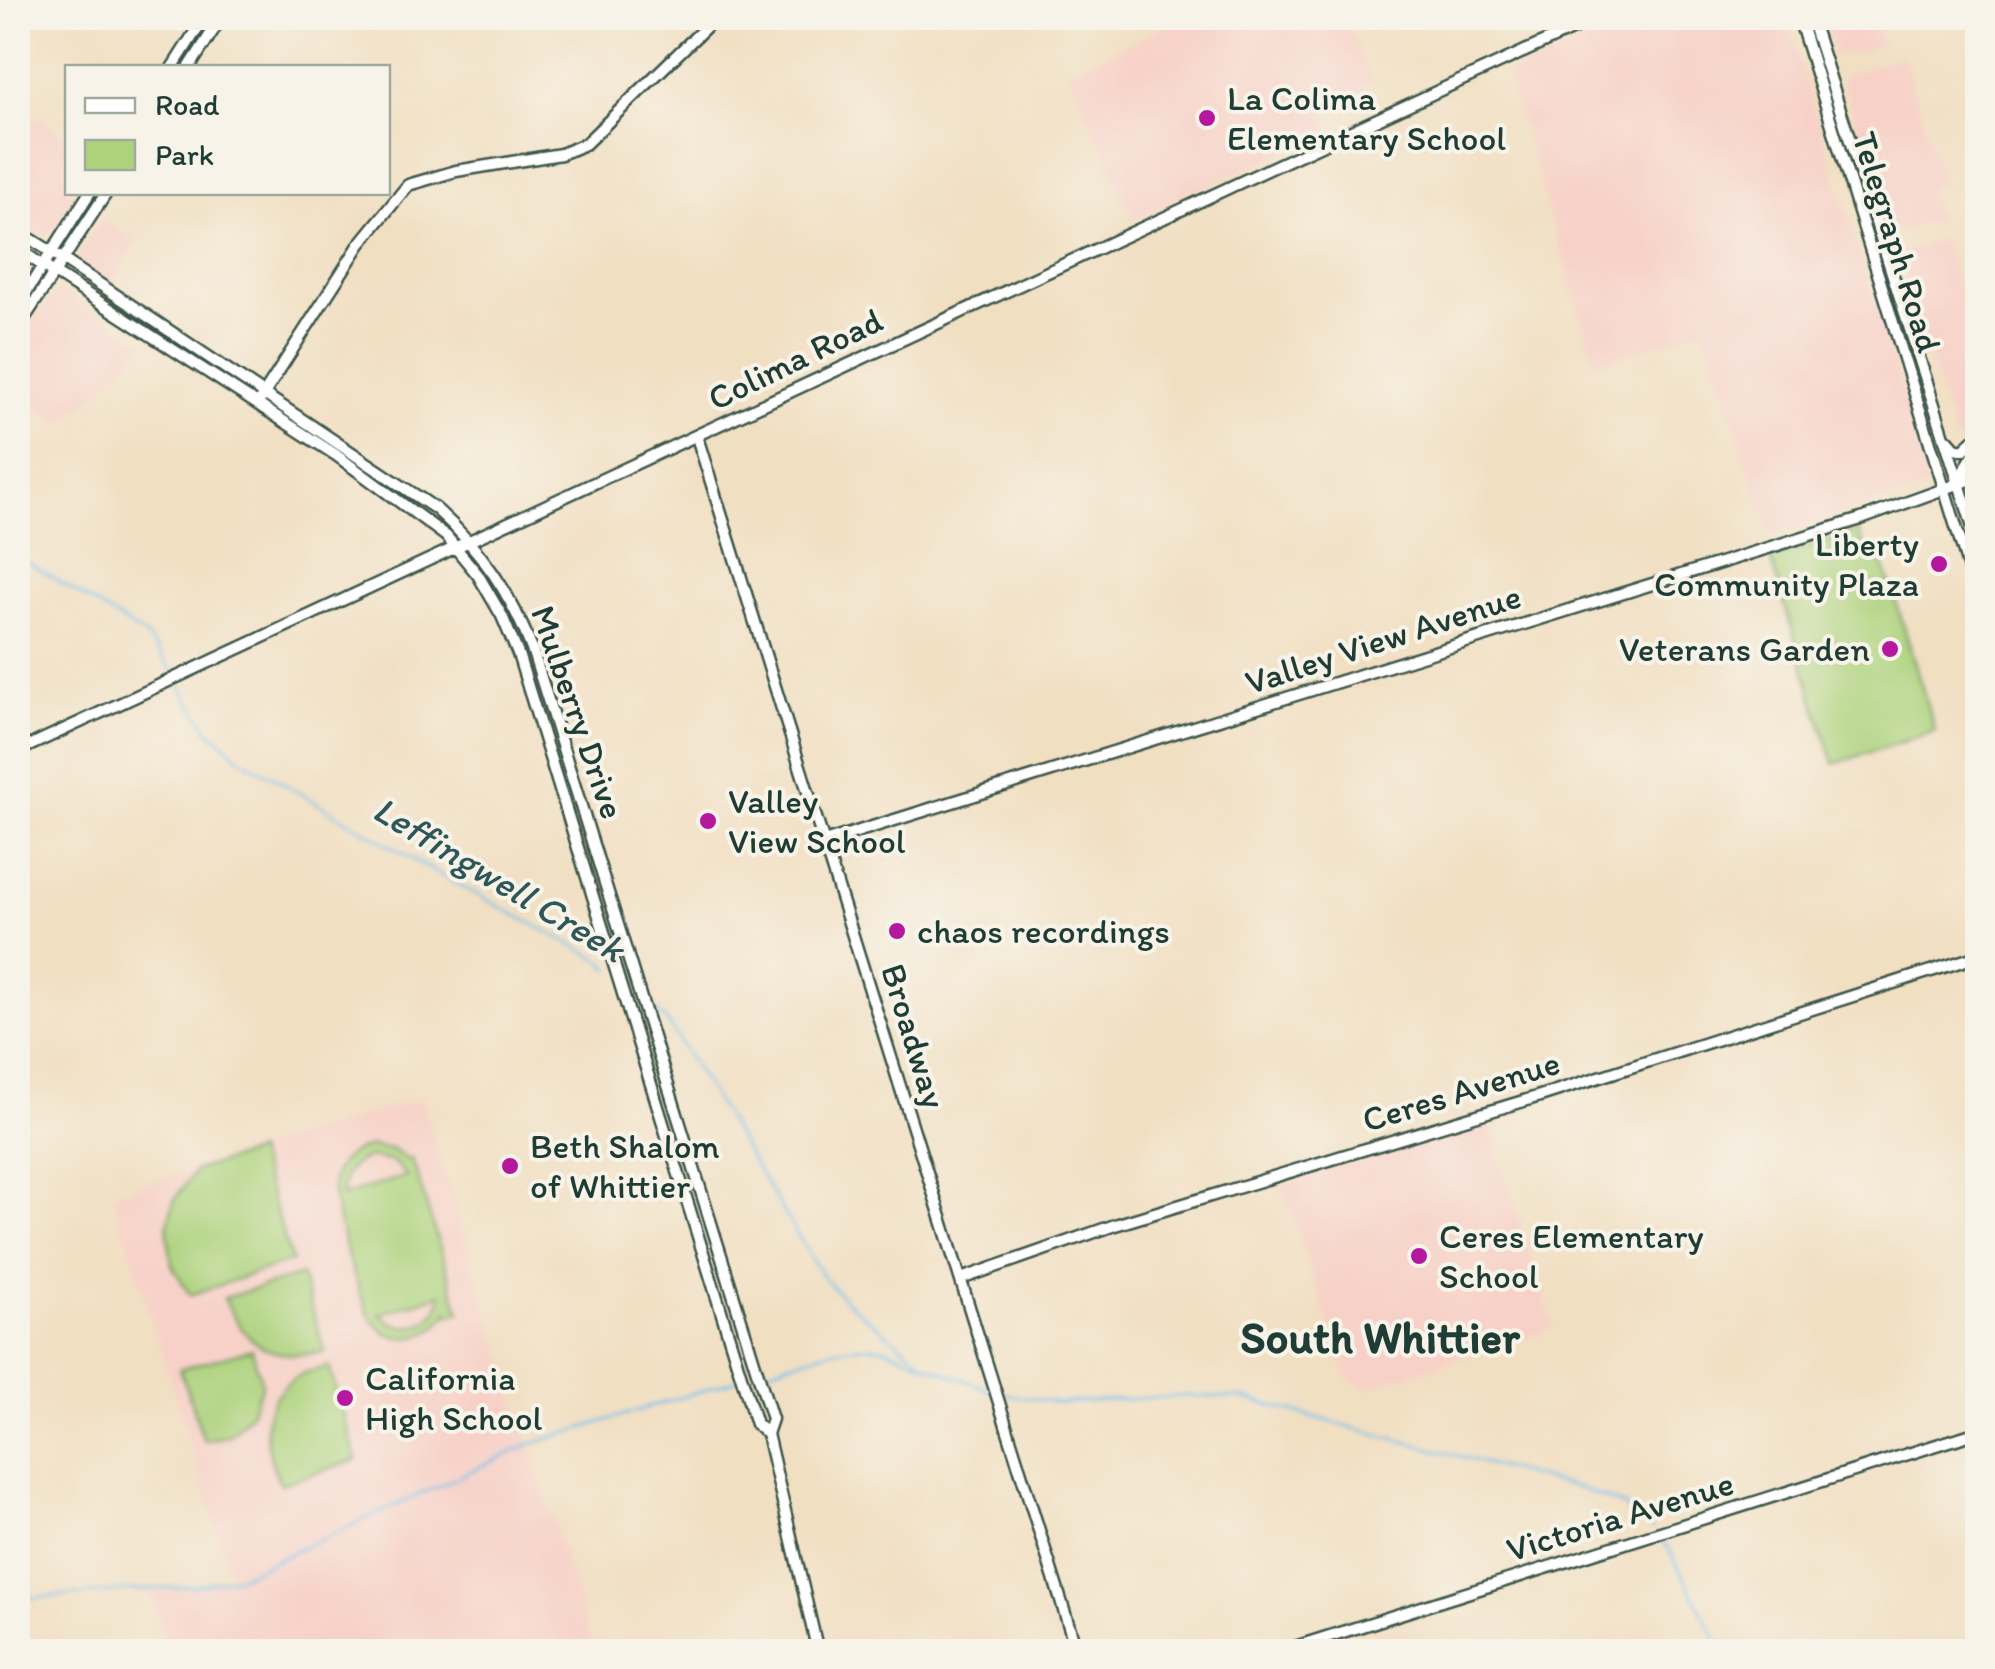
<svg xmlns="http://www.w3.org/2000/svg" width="1995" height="1669" font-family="Itim,sans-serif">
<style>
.built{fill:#f7d1c7}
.green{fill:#acd27c;stroke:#668858;stroke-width:2.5;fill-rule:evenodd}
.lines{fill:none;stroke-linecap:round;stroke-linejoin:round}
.stream{stroke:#70c0eb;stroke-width:2.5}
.secondary-casing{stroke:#3e5549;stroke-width:15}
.primary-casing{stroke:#3e5549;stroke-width:15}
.secondary{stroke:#fff;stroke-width:10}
.primary{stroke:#fff;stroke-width:10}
.poi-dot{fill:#b5179e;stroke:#f7f3e8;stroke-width:4}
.labels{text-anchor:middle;stroke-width:8;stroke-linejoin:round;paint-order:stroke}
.poi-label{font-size:35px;fill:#1f3d34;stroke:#f7f3e8;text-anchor:start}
.street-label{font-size:35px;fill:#1f3d34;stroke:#f7f3e8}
.water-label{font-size:38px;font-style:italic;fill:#2f5759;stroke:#f7f3e8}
.district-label{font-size:45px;font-weight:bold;fill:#1f3d34;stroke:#f7f3e8}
</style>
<rect width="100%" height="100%" fill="#f7f3e8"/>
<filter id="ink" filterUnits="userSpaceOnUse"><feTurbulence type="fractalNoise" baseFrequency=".01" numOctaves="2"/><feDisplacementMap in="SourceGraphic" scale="20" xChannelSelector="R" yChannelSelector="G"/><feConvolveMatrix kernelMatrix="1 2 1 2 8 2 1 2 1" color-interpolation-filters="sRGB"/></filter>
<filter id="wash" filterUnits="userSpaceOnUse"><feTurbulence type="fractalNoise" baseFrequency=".0048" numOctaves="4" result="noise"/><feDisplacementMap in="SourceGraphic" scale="40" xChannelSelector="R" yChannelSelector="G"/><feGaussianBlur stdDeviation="2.25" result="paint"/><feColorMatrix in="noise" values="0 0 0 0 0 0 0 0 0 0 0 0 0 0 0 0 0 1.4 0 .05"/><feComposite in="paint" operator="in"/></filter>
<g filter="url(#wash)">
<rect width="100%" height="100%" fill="#f1dfc2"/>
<g class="built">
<path d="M1184 18H1344L1373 82 1322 107 1332 130 1134 220 1068 71Z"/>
<path d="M1631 18H1786L1931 482 1925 488 1770 536 1704 329 1595 363 1507 75Z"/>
<path d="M1823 18H1874L1883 45 1836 56Z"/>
<path d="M1903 56 1944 184 1928 190 1938 219 1894 233 1889 230 1842 80 1844 76Z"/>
<path d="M36 117 67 137 68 192 78 193 51 233 40 235 18 221V146Z"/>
<path d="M102 218 138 241 112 283 80 262 78 256Z"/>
<path d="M1943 239 1977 346V424L1962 442 1954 437 1897 254Z"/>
<path d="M63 291 146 345 62 425 34 404 18 383V347L53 292Z"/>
<path d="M421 1098 594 1651H169L150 1591 197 1588 232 1580 112 1194Z"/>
<path d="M1488 1121 1554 1328 1370 1387 1348 1381 1282 1185Z"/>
</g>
<g class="green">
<path d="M1858 531 1863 543 1884 568 1893 591 1935 731 1834 764 1770 558Z"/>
<path d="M371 1146 391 1149 408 1160 412 1159 460 1312 450 1315 448 1312C432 1340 392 1349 372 1319 360 1303 328 1197 333 1179 338 1160 353 1150 371 1146ZM370 1157 393 1162 406 1176 342 1196C341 1176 351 1162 370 1157ZM441 1294C439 1327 403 1337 380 1314Z"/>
<path d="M256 1152 292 1261 190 1295 172 1265 167 1227 174 1200 196 1170Z"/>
<path d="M301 1275 325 1352C270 1360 248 1349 224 1298Z"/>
<path d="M252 1349 262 1386 250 1414 229 1435 204 1441 180 1369Z"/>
<path d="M329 1366 357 1460 281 1484C262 1446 255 1402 298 1376 307 1371 319 1369 329 1366Z"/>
</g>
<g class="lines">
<g class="stream">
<path d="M18 556 146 636 174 673"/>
<path d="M177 681 208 729 240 758 440 875 599 959 610 969"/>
<path d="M646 1000 668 1023 823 1277 846 1301 920 1360"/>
<path d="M762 1372C803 1359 842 1341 885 1348L992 1391"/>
<path d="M1000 1393 1060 1403 1185 1396 1243 1398 1584 1490 1624 1506 1652 1529"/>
<path d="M1657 1535 1669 1549 1723 1652"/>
<path d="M18 1599 193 1586 241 1576 528 1445 736 1380"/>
</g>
</g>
</g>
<g filter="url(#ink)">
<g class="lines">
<defs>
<g id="secondary">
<path d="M18 231 50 251"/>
<path d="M18 249 42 265"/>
<path d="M260 400 360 244 408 185 456 171 561 154 585 144 715 18"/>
<path d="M697 437 1077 1652"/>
<path d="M1957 482 1978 448"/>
<path d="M18 751C545 509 1069 259 1597 18"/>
<path d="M824 842 1861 519 1969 480 1978 468"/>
<path d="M961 1279 1115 1225 1540 1096 1978 956"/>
<path d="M1279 1652 1978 1432"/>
</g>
<g id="primary">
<path d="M1799 18 1978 598"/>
<path d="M1811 18 1978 543"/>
<path d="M172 68 204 18"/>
<path d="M189 68 221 18"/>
<path d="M50 251 436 509C482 550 512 595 533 652L772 1419 767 1434"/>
<path d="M42 265 336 455 446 536 478 575 502 616 518 654 756 1424 767 1434 818 1652"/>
<path d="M18 305 90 192"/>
<path d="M18 328 107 192"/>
<path d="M1947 439 1955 448 1963 450 1978 436"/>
</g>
</defs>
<use href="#secondary" class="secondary-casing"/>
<use href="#primary" class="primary-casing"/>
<use href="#secondary" class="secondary"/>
<use href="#primary" class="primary"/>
</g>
</g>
<g class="poi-dot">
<circle cx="1207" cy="118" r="10"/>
<circle cx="1939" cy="564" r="10"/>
<circle cx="1890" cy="649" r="10"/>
<circle cx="708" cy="821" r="10"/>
<circle cx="897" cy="931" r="10"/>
<circle cx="510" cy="1166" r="10"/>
<circle cx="1419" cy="1256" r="10"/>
<circle cx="345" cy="1398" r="10"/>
</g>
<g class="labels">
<g class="poi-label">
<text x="1227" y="110">La Colima<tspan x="1227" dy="40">Elementary School</tspan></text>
<text x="1919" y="556" text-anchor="end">Liberty<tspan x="1919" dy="40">Community Plaza</tspan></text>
<text x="1870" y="661" text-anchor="end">Veterans Garden</text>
<text x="728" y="813">Valley<tspan x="728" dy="40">View School</tspan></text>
<text x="917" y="943">chaos recordings</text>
<text x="530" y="1158">Beth Shalom<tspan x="530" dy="40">of Whittier</tspan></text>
<text x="1439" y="1248">Ceres Elementary<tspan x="1439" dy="40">School</tspan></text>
<text x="365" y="1390">California<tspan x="365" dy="40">High School</tspan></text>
</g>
<g class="street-label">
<text transform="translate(1897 242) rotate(73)" y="12">Telegraph Road</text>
<text transform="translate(795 359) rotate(-26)" y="12">Colima Road</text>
<text transform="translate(1383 639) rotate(-18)" y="12">Valley View Avenue</text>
<text transform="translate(578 712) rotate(71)" y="12">Mulberry Drive</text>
<text transform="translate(914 1036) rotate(73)" y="12">Broadway</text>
<text transform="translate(1461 1091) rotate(-17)" y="12">Ceres Avenue</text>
<text transform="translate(1620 1516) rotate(-17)" y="12">Victoria Avenue</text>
</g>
<g class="water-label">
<text transform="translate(499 879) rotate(31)" y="13">Leffingwell Creek</text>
</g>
<g class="district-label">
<text x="1380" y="1353">South Whittier</text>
</g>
</g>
<rect width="1995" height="1669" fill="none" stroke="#f7f3e8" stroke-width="60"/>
<rect x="65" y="65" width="325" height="130" fill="#f7f3e8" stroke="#a1aaa0" stroke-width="2.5"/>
<rect x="85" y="98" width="50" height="15" fill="#ffffff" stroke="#a1aaa0" stroke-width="2.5"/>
<text x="155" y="115" font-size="30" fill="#1f3d34">Road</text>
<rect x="85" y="140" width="50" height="30" fill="#acd27c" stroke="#a1aaa0" stroke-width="2.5"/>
<text x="155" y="165" font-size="30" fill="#1f3d34">Park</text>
</svg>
